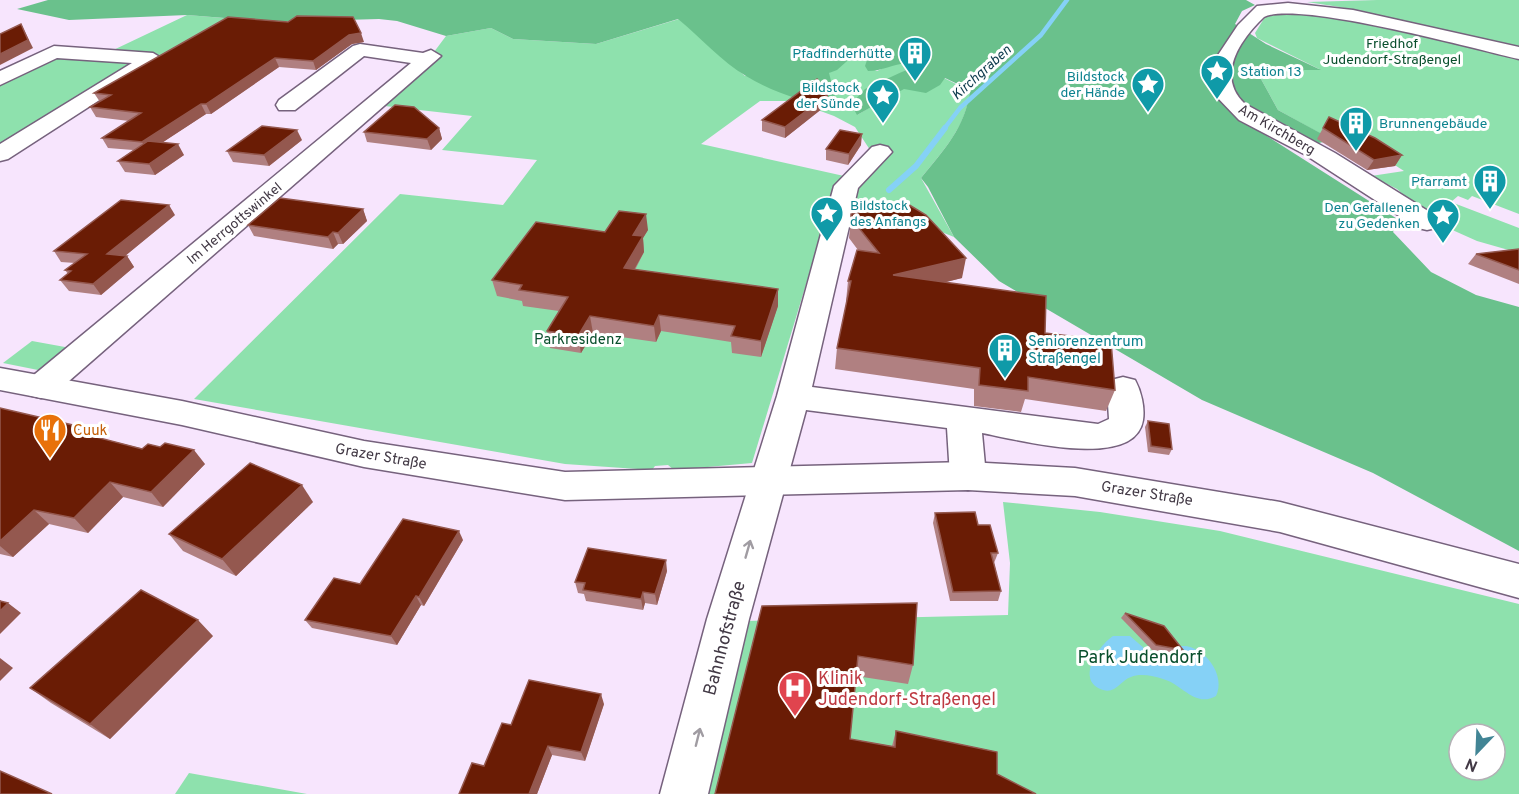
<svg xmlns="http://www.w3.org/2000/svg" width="1519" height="794" font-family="Overpass,sans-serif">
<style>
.green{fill:#8ee1ad;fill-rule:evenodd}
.forest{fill:#6ac18c}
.water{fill:#85d1f6}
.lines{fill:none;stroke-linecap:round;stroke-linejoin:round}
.stream-far1{stroke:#85d1f6;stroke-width:4.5}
.stream{stroke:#85d1f6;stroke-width:6}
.minor-casing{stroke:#76627d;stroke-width:3}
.major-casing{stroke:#76627d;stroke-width:3}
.minor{fill:#fff;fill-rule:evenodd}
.major{fill:#fff;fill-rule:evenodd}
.wall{fill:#b08081}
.shaded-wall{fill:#94584f}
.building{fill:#6a1c05;stroke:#94584f;stroke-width:1.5}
.oneway{stroke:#a09ca2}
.labels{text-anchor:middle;stroke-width:6;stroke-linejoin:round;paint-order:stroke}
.far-park-label{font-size:14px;fill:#094f2d;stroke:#fff}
.far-culture-label{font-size:14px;fill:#0d838f;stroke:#fff;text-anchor:end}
.far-water-label{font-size:14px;font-style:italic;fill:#0d3a4d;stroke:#fff}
.far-street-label{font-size:14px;fill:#423945;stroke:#fff}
.park-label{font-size:15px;fill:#094f2d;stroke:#fff}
.culture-label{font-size:15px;fill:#0d838f;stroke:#fff;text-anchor:start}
.food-label{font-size:15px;fill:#c56008;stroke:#fff;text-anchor:start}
.street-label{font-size:15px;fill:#423945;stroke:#fff}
.near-street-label{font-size:18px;fill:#423945;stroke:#fff}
.near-park-label{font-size:18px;fill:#094f2d;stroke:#fff}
.near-health-label{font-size:18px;fill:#be3a42;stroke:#fff;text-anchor:start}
</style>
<rect width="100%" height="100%" fill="#f7e5fd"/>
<g class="green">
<path d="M1377 0H1519V214L1472 196 1468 200 1458 196 1451 202 1519 228V253L1477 241 1430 220 1397 189 1371 176 1404 171 1370 149 1332 140 1278 110 1256 70 1319 69 1257 38 1255 33 1265 17 1316 6 1346 8 1307 2Z"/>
<path d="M187 15 236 19 0 152V73L50 49 107 53Z"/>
<path d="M679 19 745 76 828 73C842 68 853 47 869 54L866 66 877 71 891 64 908 63 906 70 890 79 857 115 904 88 944 78 970 91C966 127 943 151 921 178L954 237 934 229 914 218 834 210 820 238 752 463 674 470 668 465 655 466 652 470 565 464 194 399 400 194 503 205 537 160 442 150 472 116 376 105 431 56 446 36 491 28 513 39 596 44ZM760 101H793L834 116 855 127 872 153 844 176 701 144Z"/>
<path d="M32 341 76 349 48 372 3 363Z"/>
<path d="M1003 502 1100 512 1220 531 1519 604V794H701L747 621 1008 615 1010 563ZM1459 734H1495V770H1459Z"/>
<path d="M189 773 307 794H175Z"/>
</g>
<path class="forest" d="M48 0H1246L1255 5 1242 11 1235 24 1266 44 1321 70H1256L1278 110 1333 140 1314 144 1256 129 1399 220 1393 232 1431 272 1476 295 1519 307V551L1373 473 1202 400 999 281 954 237 928 187 921 178C943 151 966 127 970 90L945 78 940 85 926 93 904 89 857 115 851 104 865 89 906 70 907 63C893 64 882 71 868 71L865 66 869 54H855L837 70 829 73 838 108C808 104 772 92 746 76 722 62 700 37 678 19L596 44 513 39 491 28 446 36 397 21 379 19 273 22 187 15 69 20 17 9Z"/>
<path class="water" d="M1113 636H1130L1153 656 1160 657C1166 653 1173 647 1181 646 1203 644 1227 675 1216 696 1195 708 1182 684 1163 679 1154 676 1140 673 1131 677 1121 680 1116 694 1103 690 1075 681 1098 646 1113 636Z"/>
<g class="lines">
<path class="stream-far1" d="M944 129 960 108 1041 35 1067 0"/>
<path class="stream" d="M889 190 916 166 945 128"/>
<defs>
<g id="minor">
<path d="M1288 3 1353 10 1519 47V59C1475 49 1297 0 1264 17 1240 40 1215 76 1245 104L1335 153 1436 216 1440 222 1436 228 1427 230 1418 228 1304 154 1239 120 1215 95 1210 83 1212 64 1238 25 1257 6Z"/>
<path d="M360 44 423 53 431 50 441 56 53 395 41 398 29 395 25 387 29 379 411 63 364 56 295 110H279L276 105 279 100 353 46Z"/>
<path d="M54 46 153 53 163 59 8 159 0 161V144L132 63 57 58 0 85V71Z"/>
<path d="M880 145 888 147 892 152 858 188 812 387 1098 424 1109 419 1107 388 1111 380 1123 377 1135 380C1141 391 1145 407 1143 420 1135 472 1015 439 982 433L986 476 981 486 968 490 955 486 950 476 947 428 806 410 749 619 708 794H660L707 619 777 396 834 186 872 147Z"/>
</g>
<path id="major" d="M0 368 182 401 364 441 565 472 968 462 1075 468 1280 502 1519 564V598L1280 532 1075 496 968 490 565 500 364 467 182 425 0 390Z"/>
</defs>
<use href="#minor" class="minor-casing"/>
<use href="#major" class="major-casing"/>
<use href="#minor" class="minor"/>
<use href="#major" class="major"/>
</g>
<g class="wall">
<path d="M228 17 364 42 352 44 316 70 279 67 211 114H206L163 142 184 155 155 175 125 172 118 161 133 150 108 148 102 138 129 121 96 117 90 107 100 102 94 93Z"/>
<path d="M828 94V104L785 138 762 131V120Z"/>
<path d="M1329 117 1402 155 1395 166 1367 170 1317 139Z"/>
<path d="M439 128 442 139 431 150 367 142 364 132Z"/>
<path d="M302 140 269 166 233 162 227 151Z"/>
<path d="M861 145 848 165 826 160V149Z"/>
<path d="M363 209 367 221 343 244H338L333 249 254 236 248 225Z"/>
<path d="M175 215 125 256H127L134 267 101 295 69 291 60 280 68 274 65 270 75 263 61 262 54 251Z"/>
<path d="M851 218 962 278 945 282 1045 333 1115 390 1106 411 1025 399 1021 412 974 406V389L835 369 837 348 847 301H846L848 281 858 250 849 238Z"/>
<path d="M648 230 643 238 644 252 635 270 778 306 761 357 732 353 731 342 661 331 656 342 593 333 581 353 550 348 547 331 559 311 523 306 522 301 497 296 492 280 605 232Z"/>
<path d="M1519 249V284L1468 264 1476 254Z"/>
<path d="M0 408 100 438 205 464 163 507 123 497 88 533 49 524 13 557 0 554Z"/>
<path d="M1148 421 1172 449 1169 455 1148 452 1145 427Z"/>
<path d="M313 502 236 576 183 551 169 534Z"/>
<path d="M935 513 978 525 998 553 994 563 1001 591 998 601H950L933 523Z"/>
<path d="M463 540 424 606 421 605 397 645 312 628 305 620 360 584Z"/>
<path d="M667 571 657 605 645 603 643 610 586 601 584 594 578 593 575 582Z"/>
<path d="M762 606 913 665 908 684 856 676 850 739 892 746 896 731 997 752 715 794Z"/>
<path d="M1125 613 1183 650 1179 655 1153 651 1121 618Z"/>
<path d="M213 636 110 739 51 703 30 688Z"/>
<path d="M604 704 585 761 552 755 537 794H459L484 766 511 725Z"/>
</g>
<g class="shaded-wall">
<path d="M21 24 33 48 0 65V54Z"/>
<path d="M361 33 364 42 352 44 316 70 313 61 349 35Z"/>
<path d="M275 58 279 67 211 114 206 104Z"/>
<path d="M828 94V104L785 138V127Z"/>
<path d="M201 104 206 114 148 152 142 142Z"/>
<path d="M439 128 442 139 431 150 427 139Z"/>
<path d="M297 130 302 140 269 166 264 155Z"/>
<path d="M862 134 861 145 848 165 849 154Z"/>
<path d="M178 144 184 155 155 175 149 164Z"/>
<path d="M1402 155 1395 166 1367 170 1374 160Z"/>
<path d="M169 205 175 215 114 265 107 254Z"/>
<path d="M363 209 367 221 343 244 338 233Z"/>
<path d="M646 214 648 230 643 238 644 252 626 284 624 268 633 235Z"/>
<path d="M333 232 338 244 333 249 328 237Z"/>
<path d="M127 256 134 267 101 295 93 284Z"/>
<path d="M966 258 962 278 891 296 893 275Z"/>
<path d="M778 289V306L761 357V341Z"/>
<path d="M659 315 661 331 656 342 654 326Z"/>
<path d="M590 316 593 333 581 353 578 336Z"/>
<path d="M94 430 106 445 88 435Z"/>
<path d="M194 450 205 464 163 507 151 492Z"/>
<path d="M110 482 123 497 88 533 74 518Z"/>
<path d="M302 485 313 502 236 576 222 559Z"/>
<path d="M34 510 49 524 13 557 0 546V541Z"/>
<path d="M459 531 463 540 424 606 419 597Z"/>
<path d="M666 560 667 571 657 605 655 594Z"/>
<path d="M643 592 645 603 643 610 641 599Z"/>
<path d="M416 596 421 605 397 645 391 636Z"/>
<path d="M0 600 6 605 8 603 21 613 0 634Z"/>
<path d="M198 620 213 636 110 739 90 724Z"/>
<path d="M0 658 13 668 0 681Z"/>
<path d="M601 694 604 704 585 761 581 752Z"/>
<path d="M548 746 552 755 537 794H529Z"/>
</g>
<g class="building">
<path d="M297 16 353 17 361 33 349 35 313 61 275 58 206 104H201L142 142 102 138 141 113 90 107 111 95 94 93 228 17 288 22Z"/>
<path d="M21 24 28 40 0 54V34Z"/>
<path d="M817 79 828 94 785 127 762 120Z"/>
<path d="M395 105 414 107 439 128 427 139 364 132Z"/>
<path d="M1329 117 1375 138 1402 155 1374 160 1323 128Z"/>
<path d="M262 126 297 130 264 155 227 151Z"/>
<path d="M840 130 862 134 849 154 826 149Z"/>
<path d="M148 141 178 144 149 164 118 161Z"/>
<path d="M280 198 363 209 338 233 333 232 328 237 248 225Z"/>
<path d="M121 200 169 205 107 254 127 256 93 284 60 280 71 271 65 270 87 254 54 251Z"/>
<path d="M906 203 926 215 966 258 893 275 1046 296 1045 333 1111 341 1115 390 1028 377V391L979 385 980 368 837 348 851 281H848L857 250 879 253 851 218V214Z"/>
<path d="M619 211 646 214 633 235 643 236 624 268 778 289 761 341 731 336 735 326 659 315 654 326 590 316 578 336 547 331 568 297 519 290 522 285 492 280 536 222 605 232Z"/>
<path d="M1519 249V270L1476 254Z"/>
<path d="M0 408 94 430 88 435 142 449 148 444 160 447 165 443 194 450 151 492 110 482 74 518 34 510 0 541Z"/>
<path d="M1148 421 1169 424 1172 449 1151 446Z"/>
<path d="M250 463 302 485 222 559 169 534Z"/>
<path d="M975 512 978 525H990L998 553H991L1001 591 953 592 935 513Z"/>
<path d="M403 519 459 531 419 597 416 596 391 636 305 620 334 578 360 584Z"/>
<path d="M588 548 666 560 655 594 643 592 641 599 583 590 585 583 575 582Z"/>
<path d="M141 590 198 620 90 724 30 688Z"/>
<path d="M0 601 8 603 0 611Z"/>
<path d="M917 603 913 665 858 656 850 739 895 747 896 731 997 752V774L1036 794H715L762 606Z"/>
<path d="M1125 613 1164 626 1183 650 1156 645Z"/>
<path d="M529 680 601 694 581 752 548 746 529 794H459L472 763 484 766 502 723 511 725Z"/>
<path d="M0 771 52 794H0Z"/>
</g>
<defs><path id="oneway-shaft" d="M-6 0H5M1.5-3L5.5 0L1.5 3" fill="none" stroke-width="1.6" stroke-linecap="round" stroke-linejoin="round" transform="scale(1.5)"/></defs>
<g class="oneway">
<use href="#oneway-shaft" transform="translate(748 549) rotate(-74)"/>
<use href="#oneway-shaft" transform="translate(698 737) rotate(-76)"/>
</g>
<defs>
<symbol id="building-pin" viewBox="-11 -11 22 30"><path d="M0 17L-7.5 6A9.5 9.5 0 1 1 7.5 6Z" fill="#0f9aa8" stroke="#fff"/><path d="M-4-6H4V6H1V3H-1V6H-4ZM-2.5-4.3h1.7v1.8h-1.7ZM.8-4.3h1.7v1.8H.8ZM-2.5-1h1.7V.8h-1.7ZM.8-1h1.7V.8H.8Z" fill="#fff"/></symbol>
<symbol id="sight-pin" viewBox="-11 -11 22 30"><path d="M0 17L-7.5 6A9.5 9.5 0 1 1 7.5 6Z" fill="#0f9aa8" stroke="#fff"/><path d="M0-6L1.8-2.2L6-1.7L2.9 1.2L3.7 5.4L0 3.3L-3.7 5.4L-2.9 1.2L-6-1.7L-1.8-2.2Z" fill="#fff"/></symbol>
<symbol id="restaurant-pin" viewBox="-11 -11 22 30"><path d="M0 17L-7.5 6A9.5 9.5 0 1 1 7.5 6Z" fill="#e8710a" stroke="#fff"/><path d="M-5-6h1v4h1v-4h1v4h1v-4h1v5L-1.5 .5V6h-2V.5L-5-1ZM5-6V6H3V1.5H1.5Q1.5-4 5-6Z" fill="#fff"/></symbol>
<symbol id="hospital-pin" viewBox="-11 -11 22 30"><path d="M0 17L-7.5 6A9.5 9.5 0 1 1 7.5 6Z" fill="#e0444e" stroke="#fff"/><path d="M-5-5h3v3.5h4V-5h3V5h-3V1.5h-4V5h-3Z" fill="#fff"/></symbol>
</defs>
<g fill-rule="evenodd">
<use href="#building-pin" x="896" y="34" width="38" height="52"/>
<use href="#sight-pin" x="1198" y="52" width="38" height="52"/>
<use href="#sight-pin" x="1129" y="65" width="38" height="52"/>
<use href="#sight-pin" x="864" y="76" width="38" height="52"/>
<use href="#building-pin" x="1337" y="104" width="38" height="52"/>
<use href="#building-pin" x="1471" y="162" width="38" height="52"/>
<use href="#sight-pin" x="808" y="194" width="38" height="52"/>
<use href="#sight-pin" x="1424" y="196" width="38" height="52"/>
<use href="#building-pin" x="986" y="331" width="38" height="52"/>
<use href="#restaurant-pin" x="31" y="411" width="38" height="52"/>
<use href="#hospital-pin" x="776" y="669" width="38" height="52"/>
</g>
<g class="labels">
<g class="far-park-label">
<text x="1392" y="48">Friedhof<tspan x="1392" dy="16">Judendorf-Straßengel</tspan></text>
</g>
<g class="far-culture-label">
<text x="892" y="58">Pfadfinderhütte</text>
<text x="1240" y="76" text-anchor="start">Station 13</text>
<text x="1125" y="81">Bildstock<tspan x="1125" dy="16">der Hände</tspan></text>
<text x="860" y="92">Bildstock<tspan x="860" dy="16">der Sünde</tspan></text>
<text x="1379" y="128" text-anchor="start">Brunnengebäude</text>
<text x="1467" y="186">Pfarramt</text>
<text x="850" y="210" text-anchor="start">Bildstock<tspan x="850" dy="16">des Anfangs</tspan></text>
<text x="1420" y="212">Den Gefallenen<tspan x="1420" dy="16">zu Gedenken</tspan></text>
</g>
<g class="far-water-label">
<text transform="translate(981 72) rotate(-42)" y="5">Kirchgraben</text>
</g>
<g class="far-street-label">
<text transform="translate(1277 129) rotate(30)" y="5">Am Kirchberg</text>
<text transform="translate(234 223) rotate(-40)" y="5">Im Herrgottswinkel</text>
</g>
<g class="park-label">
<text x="578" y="344">Parkresidenz</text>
</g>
<g class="culture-label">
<text x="1028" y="346">Seniorenzentrum<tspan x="1028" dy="17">Straßengel</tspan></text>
</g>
<g class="food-label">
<text x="73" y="435">Cuuk</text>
</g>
<g class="street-label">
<text transform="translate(381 456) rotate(10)" y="5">Grazer Straße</text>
<text transform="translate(1147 493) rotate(9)" y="5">Grazer Straße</text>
</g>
<g class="near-street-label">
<text transform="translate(724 638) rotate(-75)" y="6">Bahnhofstraße</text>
</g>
<g class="near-park-label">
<text x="1140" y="663">Park Judendorf</text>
</g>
<g class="near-health-label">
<text x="818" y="684">Klinik<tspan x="818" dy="21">Judendorf-Straßengel</tspan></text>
</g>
</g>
<g transform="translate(1477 752) rotate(203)"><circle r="28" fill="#ffffff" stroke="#b3b0b5" stroke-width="1.5"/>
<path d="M0-4.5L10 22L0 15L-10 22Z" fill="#428595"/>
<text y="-9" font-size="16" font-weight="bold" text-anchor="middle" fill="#423945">N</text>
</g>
</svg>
